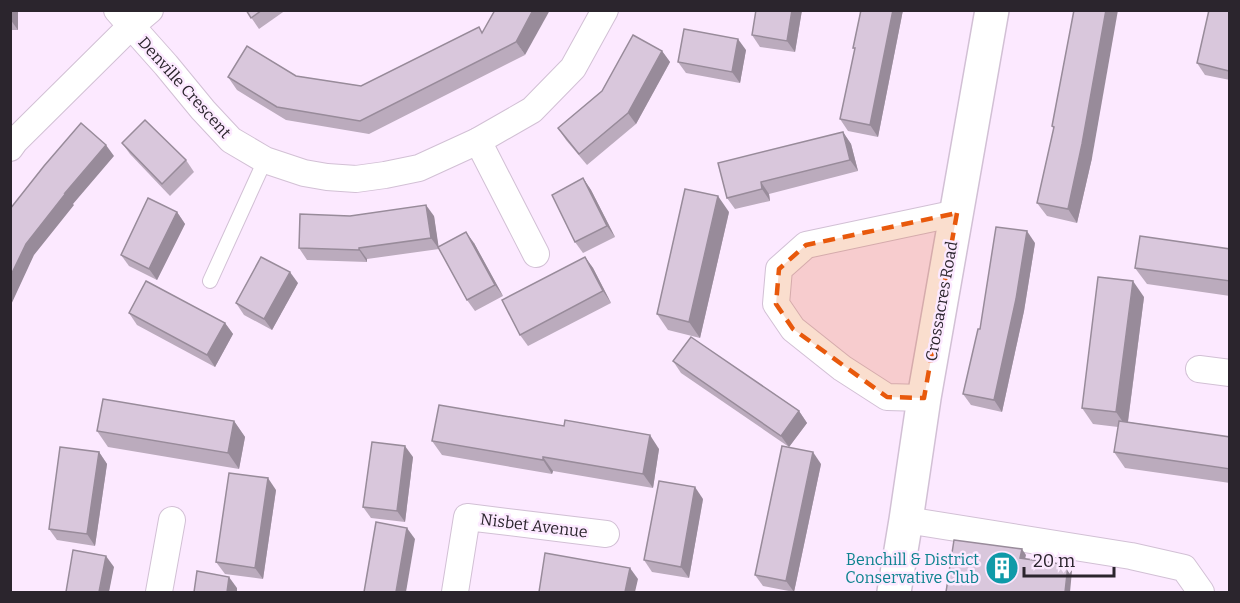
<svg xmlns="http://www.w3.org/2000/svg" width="1240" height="603" font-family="Bitter,serif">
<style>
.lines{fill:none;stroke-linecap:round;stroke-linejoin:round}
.service-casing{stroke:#d2c0d5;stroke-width:16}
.minor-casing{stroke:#d2c0d5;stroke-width:28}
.tertiary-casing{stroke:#d2c0d5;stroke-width:36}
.service{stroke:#fff;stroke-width:14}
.minor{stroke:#fff;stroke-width:26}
.tertiary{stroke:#fff;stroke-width:33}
.wall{fill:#bbabbd}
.shaded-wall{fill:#988b9a}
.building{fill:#d9c7dc;stroke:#988b9a;stroke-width:1.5}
.marked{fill:#e8590c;fill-opacity:0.2;stroke:#e8590c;stroke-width:4.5;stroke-dasharray:12 8;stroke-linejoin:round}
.labels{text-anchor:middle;stroke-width:5;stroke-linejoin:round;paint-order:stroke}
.street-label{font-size:16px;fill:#2b252d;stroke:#fce9ff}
.culture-label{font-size:16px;fill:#0d838f;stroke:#fce9ff;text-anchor:end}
</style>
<rect width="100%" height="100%" fill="#fce9ff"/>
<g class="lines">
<defs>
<path id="service" d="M210 281 265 160"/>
<g id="minor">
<path d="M117 10 166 65 203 110 231 140 265 160 304 173 327 177 356 179 385 175 419 168 478 141 532 110 573 68 605 10"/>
<path d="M478 141 536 254"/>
<path d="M10 148 15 141 131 26 150 10"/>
<path d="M1199 369 1230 373"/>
<path d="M924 398 887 397 842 368 793 329 776 304 779 269 806 245 957 213"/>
<path d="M906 520 1131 556 1184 568 1201 592"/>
<path d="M159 592 172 520"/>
<path d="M455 592 467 517 606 534"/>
</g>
<path id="tertiary" d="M894 592 906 520 924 398 992 10"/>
</defs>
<use href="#service" class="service-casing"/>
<use href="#minor" class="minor-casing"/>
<use href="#tertiary" class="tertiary-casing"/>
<use href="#service" class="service"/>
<use href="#minor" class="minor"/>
<use href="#tertiary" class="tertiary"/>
</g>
<g class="wall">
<rect x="10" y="10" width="8" height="20"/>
<path d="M246 10H286L259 29Z"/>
<path d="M495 10 525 55 369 134 286 120 237 90 228 77 296 76 361 86 483 32Z"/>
<path d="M756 10H802L795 52 760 47 752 35Z"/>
<path d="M861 10H903L878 137 848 131 840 119 855 50 853 48Z"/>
<path d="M1074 10 1092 158 1077 223 1047 216 1037 203 1054 129 1052 126Z"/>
<path d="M1230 10V80L1205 75 1197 63Z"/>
<path d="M746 50 740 83 686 73 678 62Z"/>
<path d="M662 51 670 62 636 124 587 165 566 140 558 128Z"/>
<path d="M843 132 851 144 858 171 769 194 770 201 735 209 727 198Z"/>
<path d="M122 143 186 160 194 172 170 196 130 154Z"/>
<path d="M583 178 591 190 615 237 583 253 575 242Z"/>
<path d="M177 212 185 224 157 280 129 266 121 255Z"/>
<path d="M729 212 700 338 668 330 657 314Z"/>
<path d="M350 216H434L438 246 474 243 503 296 475 311 467 300 439 247V249L367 259V262L307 260 299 248Z"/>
<path d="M1035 243 1024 311 1002 412 971 405 963 394 980 329Z"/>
<path d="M1230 249V296L1147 284 1135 268Z"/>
<path d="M585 257 593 268 611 303 528 346 520 335Z"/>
<path d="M298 283 272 330 244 315 236 303Z"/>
<path d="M1144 297 1128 422 1230 437V483L1125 468 1114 452 1118 427 1093 424 1082 408Z"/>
<path d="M129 313 225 323 233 334 215 367 137 325Z"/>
<path d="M673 361 799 411 807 423 789 447 681 373Z"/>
<path d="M234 421 245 437 239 469 108 447 97 431Z"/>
<path d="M564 426 659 449 653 488 553 471 552 474 442 455 432 441Z"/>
<path d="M99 452 107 464 95 546 57 540 49 529Z"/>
<path d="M413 457 405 522 371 518 363 507Z"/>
<path d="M821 464 794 592 763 586 755 575Z"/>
<path d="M276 490 263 579 225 574 216 562Z"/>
<path d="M703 499 689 578 652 572 644 560Z"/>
</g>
<g class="shaded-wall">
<path d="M10 10H18V30L10 19Z"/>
<path d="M533 10H550L525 55 516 42Z"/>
<path d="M792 10H802L795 52 787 41Z"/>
<path d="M893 10H903L878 137 870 125Z"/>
<path d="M1106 10H1118L1092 158 1077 223 1068 209Z"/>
<path d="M738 39 746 50 740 83 732 72Z"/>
<path d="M662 51 670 62 636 124 628 113Z"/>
<path d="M843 132 851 144 858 171 850 160Z"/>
<path d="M106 145 114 156 73 204 74 205 34 255 10 307V277L26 244 65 193Z"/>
<path d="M583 178 591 190 615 237 607 226Z"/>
<path d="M761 182 769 194 770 201 762 189Z"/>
<path d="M718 196 729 212 700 338 689 322Z"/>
<path d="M426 205 434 216 439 249 431 238Z"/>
<path d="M177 212 185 224 157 280 149 269Z"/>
<path d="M1027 231 1035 243 1024 311 1002 412 994 400Z"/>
<path d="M466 232 474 243 503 296 495 285Z"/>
<path d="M359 248 367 259V262L359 250Z"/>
<path d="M585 257 593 268 611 303 603 291Z"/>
<path d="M290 272 298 283 272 330 264 319Z"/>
<path d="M1133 281 1144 297 1127 428 1116 412Z"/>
<path d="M225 323 233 334 215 367 207 355Z"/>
<path d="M799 411 807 423 789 447 781 436Z"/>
<path d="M234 421 245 437 239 469 228 453Z"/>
<path d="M650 435 659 449 653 488 643 474Z"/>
<path d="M405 446 413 457 405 522 397 511Z"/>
<path d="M99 452 107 464 95 546 87 534Z"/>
<path d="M813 452 821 464 794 592 786 581Z"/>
<path d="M543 457 553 471 552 474 543 460Z"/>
<path d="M268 478 276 490 263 579 255 568Z"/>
<path d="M695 487 703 499 689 578 681 567Z"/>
<path d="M407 528 415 539 406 592H396Z"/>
<path d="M1022 549 1026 555 1024 564 1020 558Z"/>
<path d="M106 556 114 567 109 592H99Z"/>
<path d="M1068 565 1072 571 1070 592H1065Z"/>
<path d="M630 568 638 579 635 592H625Z"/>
<path d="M229 577 237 588V592H227Z"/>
</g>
<g class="building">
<path d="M246 10H262L251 18Z"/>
<path d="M495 10H533L516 42 360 121 277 107 228 77 247 46 296 76 361 86 479 27 482 33Z"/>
<path d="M756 10H792L787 41 752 35Z"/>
<path d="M861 10H893L870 125 840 119 855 48H853Z"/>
<path d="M1074 10H1106L1082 144 1068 209 1037 203 1054 127 1052 126Z"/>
<path d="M1209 10H1230L1229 71 1197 63Z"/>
<path d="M684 29 738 39 732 72 678 62Z"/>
<path d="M633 35 662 51 628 113 579 154 558 128 602 91Z"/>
<path d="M145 120 186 160 162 184 122 143Z"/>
<path d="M81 123 106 145 65 193H66L26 244 10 277V209L44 166Z"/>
<path d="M843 132 850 160 761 182 762 189 727 198 718 163Z"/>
<path d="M583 178 607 226 575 242 552 195Z"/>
<path d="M685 189 718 196 689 322 657 314Z"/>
<path d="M148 198 177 212 149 269 121 255Z"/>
<path d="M426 205 431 238 359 248V250L299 248 300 214 350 216Z"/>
<path d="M996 227 1027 231 1016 299 994 400 963 394 978 329H980Z"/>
<path d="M466 232 495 285 467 300 438 247Z"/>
<path d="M1140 236 1230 249V281L1135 268Z"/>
<path d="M261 257 290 272 264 319 236 303Z"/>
<path d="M585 257 603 291 520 335 502 300Z"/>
<path d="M1098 277 1133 281 1116 412 1082 408Z"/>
<path d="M146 281 225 323 207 355 129 313Z"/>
<path d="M691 337 799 411 781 436 673 361Z"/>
<path d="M103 399 234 421 228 453 97 431Z"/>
<path d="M439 405 564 426 565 420 650 435 643 474 543 457V460L432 441Z"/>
<path d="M1119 421 1230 437V469L1114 452Z"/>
<path d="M372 442 405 446 397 511 363 507Z"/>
<path d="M782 446 813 452 786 581 755 575Z"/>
<path d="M60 447 99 452 87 534 49 529Z"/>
<path d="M229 473 268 478 255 568 216 562Z"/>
<path d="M659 481 695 487 681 567 644 560Z"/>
<path d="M376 522 407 528 396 592H364Z"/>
<path d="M954 540 1022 549 1020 558 1068 565 1065 592H946Z"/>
<path d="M73 550 106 556 99 592H66Z"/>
<path d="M545 553 630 568 625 592H539Z"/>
<path d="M197 571 229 577 227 592H194Z"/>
</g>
<path class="marked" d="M957 213 924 398 887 397 793 329 776 304 779 269 806 245Z"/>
<defs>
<symbol id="building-disc" viewBox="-11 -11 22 22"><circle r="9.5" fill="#0f9aa8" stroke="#fce9ff"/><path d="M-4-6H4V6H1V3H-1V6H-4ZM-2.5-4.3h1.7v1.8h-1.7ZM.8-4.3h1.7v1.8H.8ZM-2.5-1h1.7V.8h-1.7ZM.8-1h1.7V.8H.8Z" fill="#fff"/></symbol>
</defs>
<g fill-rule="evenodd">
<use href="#building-disc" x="983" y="549" width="38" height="38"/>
</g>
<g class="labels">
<g class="street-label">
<text transform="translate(185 87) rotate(48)" y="6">Denville Crescent</text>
<text transform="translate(941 301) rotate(-80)" y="6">Crossacres Road</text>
<text transform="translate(534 525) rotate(7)" y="6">Nisbet Avenue</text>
</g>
<g class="culture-label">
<text x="979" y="565">Benchill &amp; District<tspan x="979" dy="18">Conservative Club</tspan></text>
</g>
</g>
<rect width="1240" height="603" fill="none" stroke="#2b252d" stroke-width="24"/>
<path d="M1024 567v9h90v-9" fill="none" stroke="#2b252d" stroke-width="3"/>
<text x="1033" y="567" font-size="18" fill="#2b252d" stroke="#fce9ff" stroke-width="4.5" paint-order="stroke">20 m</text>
</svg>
